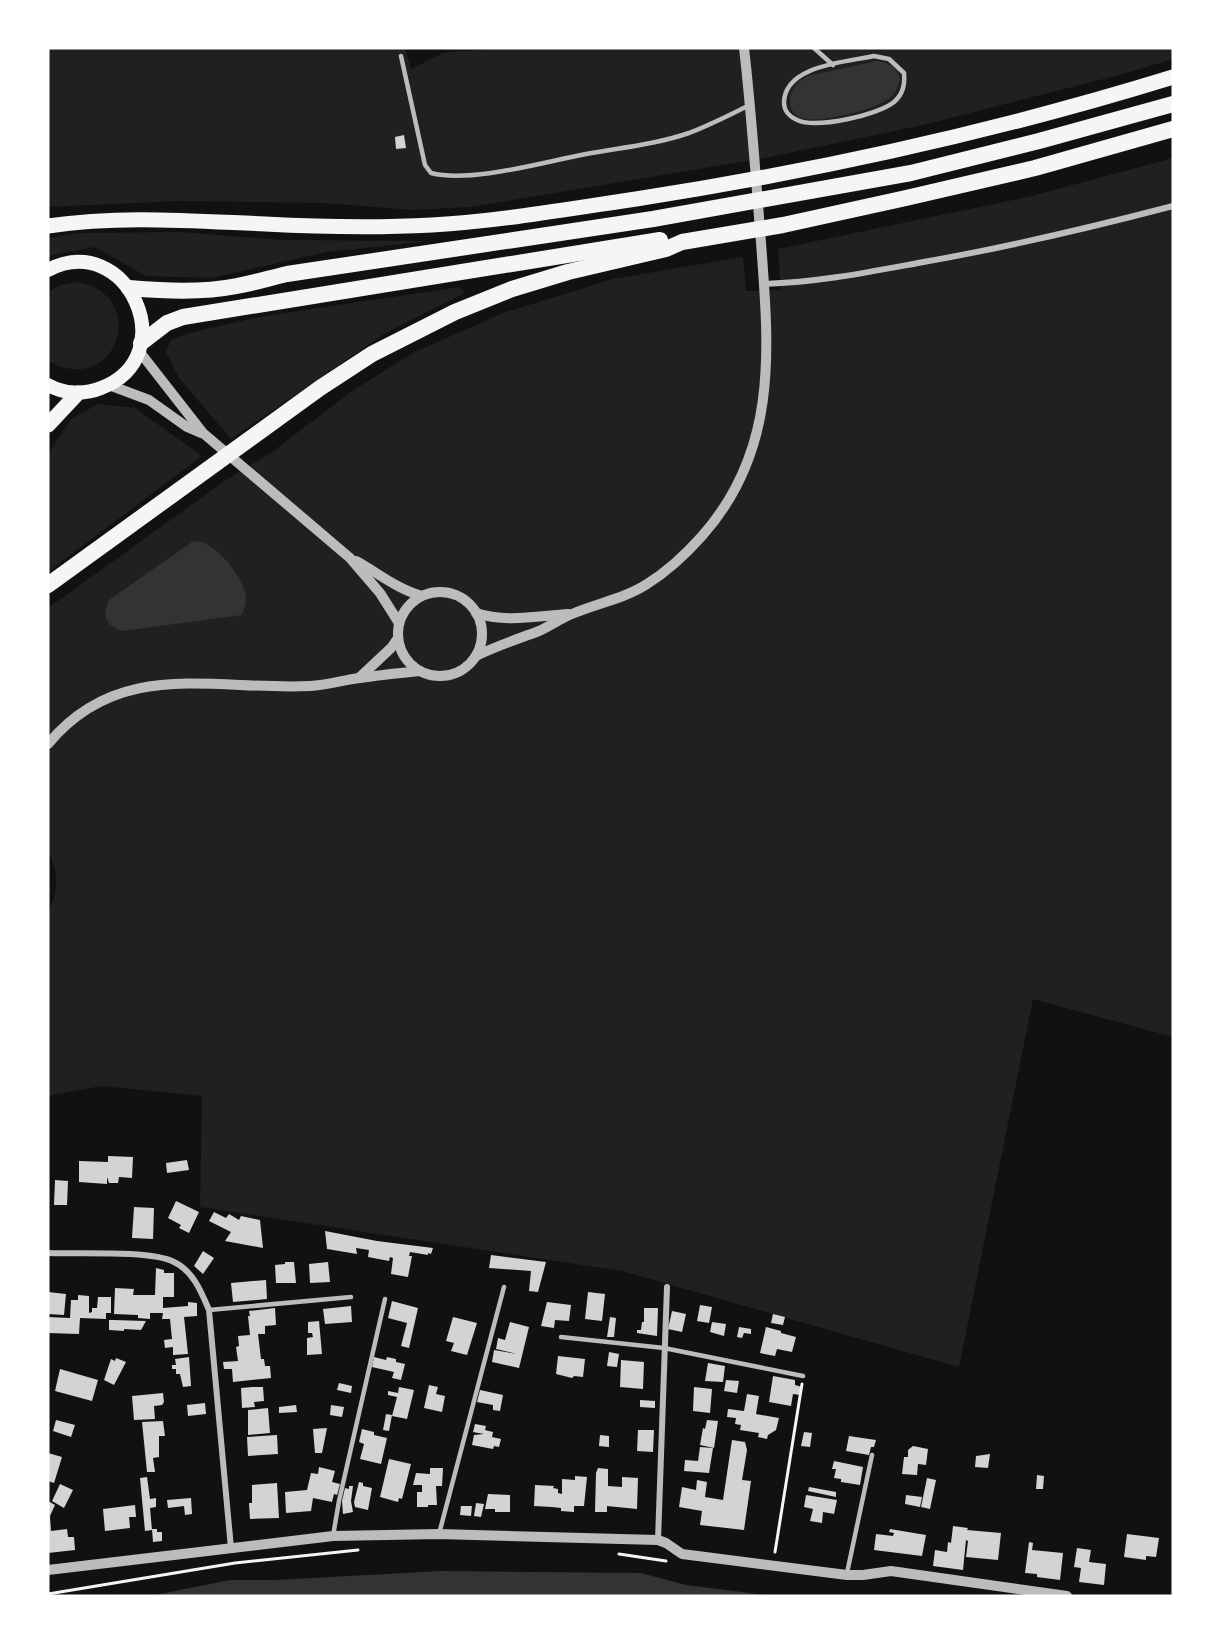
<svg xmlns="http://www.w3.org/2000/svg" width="1221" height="1644" font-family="Barlow,sans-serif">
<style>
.green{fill:#202020}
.water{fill:#333}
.building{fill:#d3d3d3}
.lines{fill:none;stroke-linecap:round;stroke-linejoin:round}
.path{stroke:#f5f5f5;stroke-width:3}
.service{stroke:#bcbcbc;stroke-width:4.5}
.minor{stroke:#bcbcbc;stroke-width:6}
.tertiary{stroke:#bcbcbc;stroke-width:10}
.primary{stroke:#f5f5f5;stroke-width:14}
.trunk{stroke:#f5f5f5;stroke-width:15}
.motorway{stroke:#f5f5f5;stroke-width:16}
</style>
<rect width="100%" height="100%" fill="#111"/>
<g class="green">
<path d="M48 48H405L411 69 443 53 497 48H1173V59L1123 74 923 125 765 158 471 207 413 210 324 203 178 201 48 207Z"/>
<path d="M1173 158V1037L1033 999 959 1367 622 1271 200 1207 202 1096 101 1086 48 1096V911C60 890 58 872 48 851V608L226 480 272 452 355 389 413 353 503 313 613 279 743 257 746 291 781 290 778 249 1032 196Z"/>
<path d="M182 232 281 240 430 241 327 252 211 278 146 276 95 247 48 256V238L80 233Z"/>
<path d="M78 282C84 284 91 285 96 288 144 315 110 395 48 361V292L60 285Z"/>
<path d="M460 287 465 293 384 334 231 439 179 378 166 352 171 340 186 334 258 317Z"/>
<path d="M98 404 135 408 202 456 48 572V454L71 419Z"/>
</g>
<g class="water">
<path d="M876 61C888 62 896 66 900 78 899 84 897 90 893 95 881 109 824 122 806 119 783 115 787 87 804 78 808 75 816 74 822 73 840 69 858 65 876 61Z"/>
<path d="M199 541C218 546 239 573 245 592 247 600 245 607 242 615L122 631C105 625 102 616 109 600L192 542Z"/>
<path d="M441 1571 641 1573 686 1585 775 1596H150L230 1580H276Z"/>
</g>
<g class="building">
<path d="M404 135 406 148 396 149 395 137Z"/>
<path d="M108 1156 133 1157 132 1178 119 1177 118 1183H109L107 1177V1184L79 1182V1161L108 1162Z"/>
<path d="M187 1160 189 1170 167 1173 166 1163Z"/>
<path d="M55 1180 68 1181 67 1205H54Z"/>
<path d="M176 1201 199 1212 189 1233 179 1228 181 1225 168 1218Z"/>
<path d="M134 1207 154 1208 153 1239 132 1238Z"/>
<path d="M214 1212 226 1218 229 1214 239 1220 241 1216 260 1220 263 1248 225 1241 231 1232 209 1221Z"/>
<path d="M325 1231 377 1241 433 1248 431 1254 428 1253V1255L410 1252 409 1256H412L408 1277 391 1274 393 1258 390 1257 389 1261 368 1257 369 1250 356 1248 357 1254 327 1249Z"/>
<path d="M203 1251 214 1258 203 1274 194 1266Z"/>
<path d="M491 1255 546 1262 538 1292 529 1291 531 1271 489 1268Z"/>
<path d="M285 1262H294L296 1283H276L275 1265 285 1264Z"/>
<path d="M328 1262 330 1282 310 1283 309 1264Z"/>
<path d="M156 1268 164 1270V1273H174V1297H163V1308L188 1306V1302L197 1303V1316L184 1317 188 1354 173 1355V1347L165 1348 164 1340 172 1339 170 1319H162L163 1313H150V1319L138 1318V1315L114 1314 115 1288 134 1289 133 1295H155Z"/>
<path d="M266 1280 267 1299 233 1302 231 1283Z"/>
<path d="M48 1292 66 1294 64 1315 48 1314Z"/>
<path d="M588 1292 605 1294 602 1321 585 1319Z"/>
<path d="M78 1295 89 1296V1313L92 1312V1308H97L98 1297H111V1313H106V1319L80 1318 79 1334 48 1333V1317L70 1318 71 1300H78Z"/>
<path d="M392 1301 418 1308 409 1348 401 1346 407 1323 388 1318Z"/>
<path d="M547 1302 571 1305 569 1321 555 1320 554 1328 541 1326Z"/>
<path d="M700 1305 712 1307 709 1323 697 1321Z"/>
<path d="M351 1306 352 1322 325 1324 323 1309Z"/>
<path d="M275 1308 276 1325 265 1326V1334H258L261 1359H264L265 1366H270L271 1378 233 1382 232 1369H224L223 1362 238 1361 236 1347 239 1346 238 1336 250 1335 248 1316H250L249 1311Z"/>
<path d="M644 1308H658L657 1336 637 1333V1330H641L642 1322H644Z"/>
<path d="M672 1311 686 1314 682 1332 668 1329Z"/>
<path d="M773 1314 785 1317 783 1325 771 1323Z"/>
<path d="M453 1317 477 1323 467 1355 451 1351 454 1343 446 1341Z"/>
<path d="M610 1317 616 1318 614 1337H607Z"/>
<path d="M109 1320H113L146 1321 141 1330 124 1329V1331L109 1330Z"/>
<path d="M319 1321 322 1354 307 1355V1338L313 1337 312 1333H308V1322Z"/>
<path d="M510 1322 529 1327 519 1368 492 1362 494 1350 517 1354 496 1349 498 1338 505 1340Z"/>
<path d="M712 1322 726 1324 724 1336 710 1332Z"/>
<path d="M739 1327 751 1329V1334L744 1333 742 1338 737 1337Z"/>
<path d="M766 1327 781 1331V1333L796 1337 792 1352 777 1349 775 1356 760 1353Z"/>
<path d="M609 1352 619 1354 617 1367 607 1366Z"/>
<path d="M558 1356 585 1359 583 1377 574 1376 572 1378 556 1374Z"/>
<path d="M189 1357 191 1386 183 1387 180 1374H176V1369H172V1365H176L175 1359Z"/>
<path d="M374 1357 386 1360 387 1357 396 1359V1362L405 1364 401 1380 392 1378 394 1372 372 1367Z"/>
<path d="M116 1358 126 1362 114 1385 104 1380 111 1359 115 1361Z"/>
<path d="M621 1360 644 1362 643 1389 620 1387Z"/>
<path d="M708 1363 725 1366 723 1382 705 1381Z"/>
<path d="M60 1369 98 1380 92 1401 55 1391Z"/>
<path d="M773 1376 795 1380V1385L802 1387 800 1395 793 1394 791 1406 769 1402Z"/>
<path d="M726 1380 739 1381 737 1393 724 1391Z"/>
<path d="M339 1383 352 1386 351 1393 337 1390Z"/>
<path d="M429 1385 438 1387 436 1394 445 1396 442 1412 424 1408Z"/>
<path d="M252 1387H263L264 1401 254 1402 255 1407 242 1408 241 1388Z"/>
<path d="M399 1387 414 1390 407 1419 392 1416 397 1397 388 1395V1391L398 1393Z"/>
<path d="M694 1387 712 1389 710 1413 693 1411Z"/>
<path d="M480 1390 503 1395 500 1411 493 1410V1405L477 1402Z"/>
<path d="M163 1393 164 1402 162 1405 154 1406 155 1419 134 1420 132 1396Z"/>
<path d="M747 1394 759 1396 756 1414 779 1418 776 1430 768 1435 767 1439 758 1437 759 1433 740 1430 741 1425 735 1424 736 1418 727 1417 728 1409 744 1411Z"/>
<path d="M640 1400 655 1401V1408L640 1407Z"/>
<path d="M205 1403 206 1414 188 1416 187 1405Z"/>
<path d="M296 1405 297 1412 279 1413V1407Z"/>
<path d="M331 1405 344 1407 342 1417 330 1415Z"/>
<path d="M268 1408 270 1433 248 1435V1410Z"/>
<path d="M386 1414 392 1415 389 1431 383 1430Z"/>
<path d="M56 1420 75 1425 71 1437 53 1431Z"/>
<path d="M707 1420 718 1421 714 1448 700 1445 703 1428 705 1429Z"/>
<path d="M163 1421 165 1436H159V1457L153 1458 155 1472H147L142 1422Z"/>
<path d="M475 1424 486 1426 485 1430 493 1432 492 1437 501 1439 499 1447 494 1446 493 1449 472 1445 474 1435 484 1434 473 1432Z"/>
<path d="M327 1428 322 1453H315L313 1429Z"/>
<path d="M362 1429 374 1432V1435L387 1438 381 1464 360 1459 364 1444 359 1442Z"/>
<path d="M638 1430H654L653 1452 637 1451Z"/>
<path d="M804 1432 812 1433 810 1447 801 1446Z"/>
<path d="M277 1435 278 1454 248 1456 247 1437Z"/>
<path d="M600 1435 609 1436V1447L599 1446Z"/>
<path d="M849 1436 876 1440 874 1447H871L869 1455 846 1451Z"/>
<path d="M732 1440 745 1442 747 1450 742 1480 751 1481 744 1530 700 1525 702 1511 679 1507 682 1487 696 1490 697 1480 707 1482 705 1497 723 1500Z"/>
<path d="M913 1446 928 1449 926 1465 918 1464 917 1475 902 1474 904 1457H908V1450Z"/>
<path d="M700 1447 713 1448 709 1473 684 1471 685 1460 698 1461Z"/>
<path d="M48 1453 62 1457 54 1483 48 1481Z"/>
<path d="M990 1454 988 1468 975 1467 976 1456Z"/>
<path d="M389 1459 411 1464 402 1499 399 1498 398 1502 380 1497Z"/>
<path d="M834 1461 863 1467 860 1485 841 1482V1479L834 1478 836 1469H832Z"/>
<path d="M319 1467 335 1471 332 1482 340 1484 337 1495 334 1494 332 1502 313 1498 311 1511 286 1513 285 1492 307 1490 311 1473 318 1474Z"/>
<path d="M430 1468H443L442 1486H436L437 1505H428V1507H417V1492H422V1485H413L416 1473 430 1474Z"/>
<path d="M598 1468 608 1469V1486L622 1487V1477L638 1478 637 1509 607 1506V1512H595L596 1473Z"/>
<path d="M1037 1475 1044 1476 1043 1489H1036Z"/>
<path d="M575 1476 587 1477 584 1506H574V1512L561 1511V1508L552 1507 534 1506 535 1485 554 1486 553 1488 558 1489V1493L562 1494V1479L575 1480Z"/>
<path d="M147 1477 150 1499 156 1498V1507L150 1508 152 1530 145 1531 140 1478Z"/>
<path d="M927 1478 936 1480 930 1509 921 1507Z"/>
<path d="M359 1482 363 1483V1486L372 1488 368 1510 355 1507 354 1502Z"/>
<path d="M277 1483 279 1518 250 1519 249 1503H252V1485Z"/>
<path d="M60 1484 73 1490 64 1508 52 1501Z"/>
<path d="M349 1486H353L351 1501 353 1512 343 1514 342 1501 345 1488 349 1489Z"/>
<path d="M809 1487 836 1492V1497L808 1491Z"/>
<path d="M488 1494 510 1495V1512H495V1509H485Z"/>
<path d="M806 1495 837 1500 834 1514 823 1512 822 1523 810 1521 813 1509 804 1507Z"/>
<path d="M906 1495 922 1497 920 1507 905 1504Z"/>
<path d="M191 1498 192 1514 185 1515 184 1506 168 1508 167 1500Z"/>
<path d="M48 1501 55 1505 50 1516 51 1531 67 1529 68 1537H74L75 1550 48 1553Z"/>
<path d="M476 1503 484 1504 481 1517 474 1516Z"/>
<path d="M135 1505 136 1517H129L130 1528 105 1531 103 1509Z"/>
<path d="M461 1506H472L471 1516 460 1515Z"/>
<path d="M953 1526 968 1528 967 1530 1001 1533 998 1560 966 1557 968 1541 966 1540 963 1570 933 1566 935 1550 947 1552 948 1542 951 1543Z"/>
<path d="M152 1529H157V1532H162V1541L153 1542Z"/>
<path d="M890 1529 926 1535 922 1556 874 1550 876 1534 893 1536 894 1533 889 1532Z"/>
<path d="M1127 1534 1159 1538 1156 1557 1146 1556V1560L1124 1557Z"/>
<path d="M1029 1542 1033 1543 1032 1550 1063 1553 1060 1580 1037 1577V1574L1025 1573Z"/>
<path d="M1077 1548 1091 1550 1089 1562 1106 1564 1104 1585 1079 1582 1081 1568 1074 1567Z"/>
</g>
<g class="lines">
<g class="path">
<path d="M775 1552 802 1384"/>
<path d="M619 1554 666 1561"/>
<path d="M48 1594 235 1563 358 1550"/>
</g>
<g class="service">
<path d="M814 48 833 65"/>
<path d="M401 56 425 165 431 173C470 183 540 163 581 155 617 148 654 145 689 133 710 125 729 115 748 106"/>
<path d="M874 56 889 59 904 73C905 85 903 94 894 102 878 115 817 129 797 120 790 117 784 111 784 103 784 65 847 62 874 56Z"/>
<path d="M209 1310 351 1297"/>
<path d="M561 1337 664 1348 803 1376"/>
<path d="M439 1534 504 1287"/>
<path d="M333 1536 339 1501 385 1299"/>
<path d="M847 1573 872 1455"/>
</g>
<g class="minor">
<path d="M764 284C819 282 864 273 918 263 1004 248 1089 228 1173 206"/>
<path d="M48 1253C77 1254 151 1250 174 1262 193 1271 201 1291 209 1310L231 1548"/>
<path d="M658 1540 667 1287"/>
</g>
<g class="tertiary">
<path d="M139 351 203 433 350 558 380 593 399 623"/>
<path d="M109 385 149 400 187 427 201 433"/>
<path d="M356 561C378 573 397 589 422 596"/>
<circle cx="440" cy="634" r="42"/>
<path d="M476 613C505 623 538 616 568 614"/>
<path d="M476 656C496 646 518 639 539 631 550 626 560 619 572 614 597 603 624 599 647 584 668 571 686 554 702 536 782 446 768 341 760 229 755 169 751 108 744 48"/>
<path d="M359 678 391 648 398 638"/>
<path d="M48 744C120 657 214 691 310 686 328 685 343 680 360 678 380 675 400 673 420 671"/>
<path d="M48 1570 333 1536 439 1534 658 1540 666 1543 682 1554 847 1575H863L891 1571 1067 1596"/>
</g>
<path class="primary" d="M48 270C127 229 185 356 101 388 84 395 64 394 48 385"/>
<g class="trunk">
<path d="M48 226C120 215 193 221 265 224 321 227 376 228 432 225 500 221 569 209 636 199 817 171 998 131 1173 77"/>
<path d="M48 425 78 393"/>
</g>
<g class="motorway">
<path d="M129 288C165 291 201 293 237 286 254 283 270 278 287 274L653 219 911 173 1039 141 1173 104"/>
<path d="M141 343 167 323 183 317 660 240"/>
<path d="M48 585 320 388 372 354 455 312 512 289 568 272 666 249 682 242 783 225 906 198 1035 168 1173 129"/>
</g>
</g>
<rect width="1221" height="1644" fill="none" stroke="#ffffff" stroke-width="99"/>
</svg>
